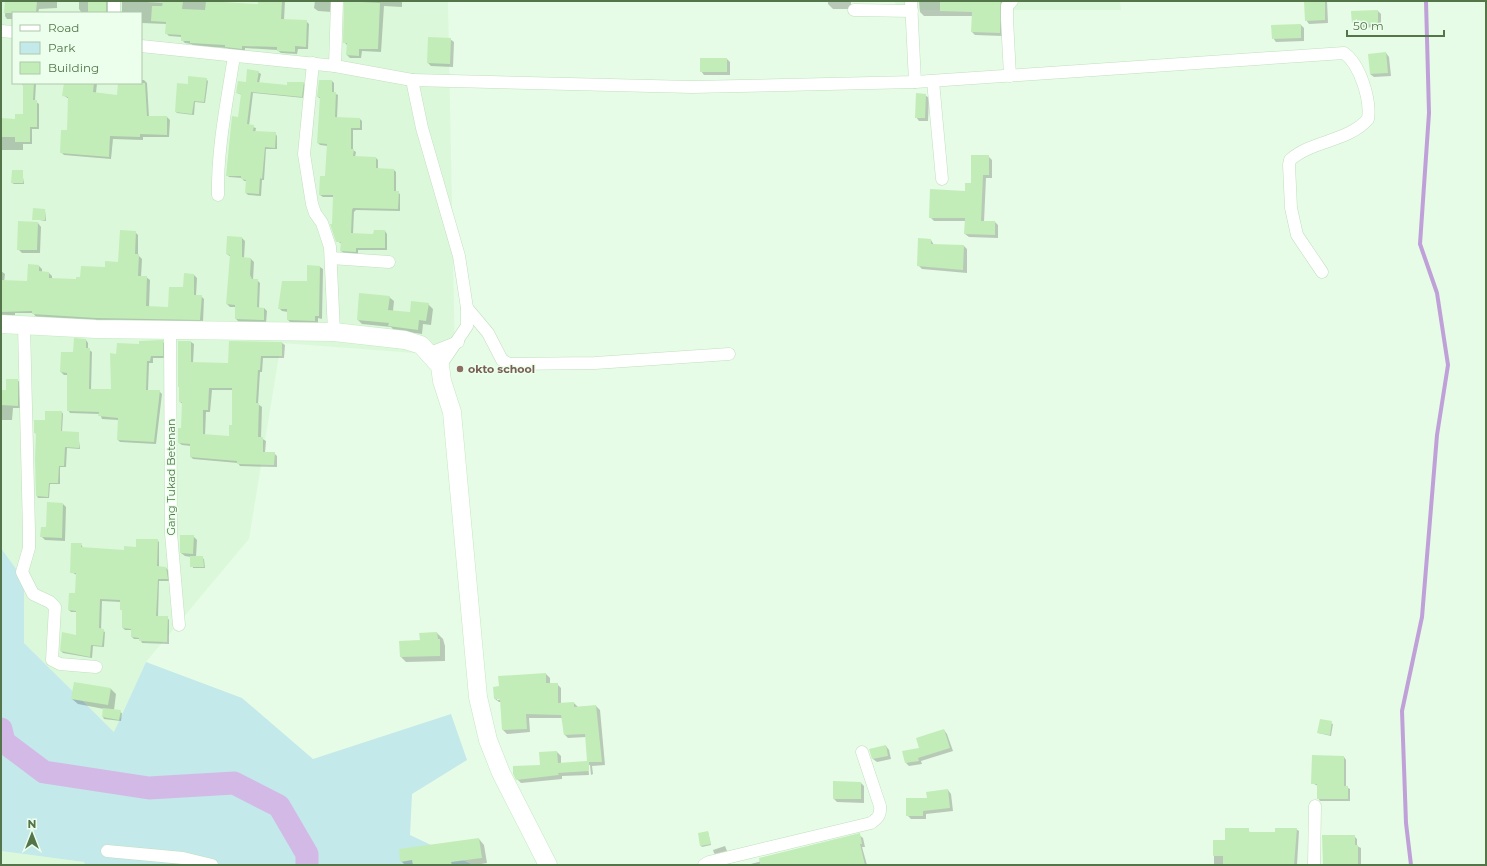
<svg xmlns="http://www.w3.org/2000/svg" width="1487" height="866" font-family="Montserrat,sans-serif">
<style>
.residential{fill:#dbf9da;fill-rule:evenodd}
.green{fill:#c4e9ea}
.shadow{fill:#0003;fill-rule:evenodd}
.lines{fill:none;stroke-linecap:round;stroke-linejoin:round}
.stream{stroke:#c0a0d8;stroke-width:4}
.river{stroke:#d3bae6;stroke-width:23}
.building{fill:#c2edb8;fill-rule:evenodd}
.minor-casing{stroke:#c2dfbe;stroke-width:13}
.secondary-casing{stroke:#c5e8c1;stroke-width:19}
.minor{stroke:#fff;stroke-width:12}
.secondary{stroke:#fff;stroke-width:18}
.education-dot{fill:#8d6e63;stroke:#ecffec;stroke-width:1.5}
.labels{text-anchor:middle;stroke-width:3;stroke-linejoin:round;paint-order:stroke}
.education-label{font-size:11px;font-weight:bold;fill:#785e54;stroke:#ecffec;text-anchor:start}
.street-label{font-size:11px;fill:#54754a;stroke:#ecffec}
</style>
<rect width="100%" height="100%" fill="#e6fce6"/>
<g class="residential">
<path d="M1 1H448L455 356 281 343 249 539 146 662 114 732 24 643V580L1 548ZM13 13H141V83H13Z"/>
<path d="M895 1H1120L1121 10H896Z"/>
<path d="M1 851 84 862 85 865H1Z"/>
</g>
<path class="green" d="M1 548 24 580V643L114 732 146 662 242 698 313 759 451 714 467 760 412 794 410 835 473 865H85L84 862 1 851Z"/>
<g class="shadow">
<path d="M6 1H57V8L39 9 38 13H13V19H7L5 16Z"/>
<path d="M79 1H110V13L81 12 79 9Z"/>
<path d="M122 1 171 3V1H195L259 5V1H285L284 20 306 21 309 24 308 49H298L297 54 281 53 277 50 245 48V51L229 50 227 48 194 46 191 44 185 43 182 40V37L169 36 166 33 167 24 141 23V13H122Z"/>
<path d="M315 1H333L332 12 318 11 314 8Z"/>
<path d="M345 1H402V7L384 6 381 52 362 51 361 58H350L347 55 348 46 344 42Z"/>
<path d="M828 1H851V9H833L828 4Z"/>
<path d="M919 1H1006L1003 36 975 35 972 32V16H924L920 12Z"/>
<path d="M1305 1H1327L1328 23 1309 24 1306 20Z"/>
<path d="M1378 11 1381 14V27L1356 28 1353 25Z"/>
<path d="M1301 25 1304 28V41L1276 42 1273 38Z"/>
<path d="M450 39 454 42 453 67 431 66 428 63Z"/>
<path d="M1386 53 1389 57 1391 76 1374 77 1370 74Z"/>
<path d="M727 59 730 62V75H704L701 71Z"/>
<path d="M258 72 261 74 259 83 288 86 303 83 305 85 304 98 253 93 249 126 256 128 255 133H275L277 136V149H266L264 180H262L261 196 248 195 246 193 247 181H244L242 178 229 177 227 175 239 118 242 95 237 93Z"/>
<path d="M206 79 208 81 205 103 195 102 194 115 177 113 176 112 189 85Z"/>
<path d="M141 80H144L147 83 149 117H167L170 120 169 137H143V140L113 139 111 159 64 155 61 152 68 132 69 99 63 95 65 83H97L96 93 118 96 119 83H141Z"/>
<path d="M332 81 334 83V93L338 95 337 118 360 119 362 121V130H353V150L356 152 355 157 376 158 378 160V169L394 170 396 172V192L400 194V211L356 210 354 212 353 234 374 235 385 231 387 234V250H358V254L344 253 341 251 342 244 337 241 333 225 334 197H323L320 195 326 177 328 146 320 145 318 143 321 99 318 97Z"/>
<path d="M22 83H36L35 101 39 104V129H32V144H23V150H1V119L16 120 24 115V89Z"/>
<path d="M925 95 929 98 928 121H919L916 117Z"/>
<path d="M988 156 992 160V178H986L984 222H995L998 225V238L969 237 965 234 966 221H934L930 217 966 192Z"/>
<path d="M22 171 24 184H14L12 183Z"/>
<path d="M45 210 46 221 33 219Z"/>
<path d="M38 223 41 227 40 253H22L18 249Z"/>
<path d="M135 232 138 235V255L142 259 141 277H146L150 280 149 307 169 308 194 275 197 278 196 296H201L204 299 203 322 100 321 36 317 33 313H15V315H1V271L5 274 4 282H28L39 266 42 269V272L49 273 52 276V279L77 280 119 263Z"/>
<path d="M228 237 242 238 245 241 244 258 251 259 254 262 253 280H257L260 283 259 308H264L267 311 266 323 239 322 236 319V307H230L227 304 231 257 227 254Z"/>
<path d="M931 240 934 245 964 246 967 249V273L922 269 918 265Z"/>
<path d="M308 266 320 267 323 269 322 319 318 318V324L291 323 288 320V312L282 311 279 308 308 282Z"/>
<path d="M389 297 394 301 393 311 410 314 428 304 433 309 431 325 423 324 422 334 394 330 391 327 362 324 358 320Z"/>
<path d="M86 340 88 343V349L92 352 91 390H112L117 355 140 345 162 341 165 344V358H153V363H149L148 391H159L162 394 156 444 120 442 118 440V420L102 419 100 414 70 413 68 410V375H64L61 372Z"/>
<path d="M191 342 194 344 193 363 229 364 230 342 282 343 285 345 284 358H263L262 372H260L258 404 262 407 261 438 266 441 265 453H274L277 456V467L240 466 238 463 193 459 191 457V446L182 445 179 443 182 429 183 404 180 402ZM212 390H233L232 426 230 437 205 436 206 412H210Z"/>
<path d="M17 380 21 383V408H13L12 420H1V391H6Z"/>
<path d="M62 412 63 414 62 432 78 433 80 449 67 448 66 467H60V484H50L49 498H38L37 496V434L35 433 46 421Z"/>
<path d="M63 504 66 507 65 541 45 540 41 536Z"/>
<path d="M193 536 197 540 196 557 204 559 205 568H193L191 557 185 556 181 553Z"/>
<path d="M157 540 159 542V567L166 568 168 570 169 581H159L158 617H167L169 620V644L142 643 140 639H134L132 637V630H125L123 628V612L121 609V602L102 601 101 630 105 632 104 647 93 646 92 658 63 653 61 651 77 636V612H71L69 610 76 594 77 575 71 572 81 544 83 548 125 551Z"/>
<path d="M437 633 443 639 445 646V661L406 662 401 657 421 641Z"/>
<path d="M546 674 550 678V684H557L561 688V704L574 703 578 707 596 706 600 710 605 765 592 766 593 774 591 775 590 765H588L589 775 562 776V779L521 783 517 779 541 766 557 752 561 756V764L588 762 586 737 568 738 564 734 563 718H529L530 732 507 734 503 730 501 702H499L495 699 500 687 499 677ZM497 698 505 699 497 700Z"/>
<path d="M75 683 111 689 116 694 114 710 122 713 121 721 104 719 103 717 104 709 78 704 72 699Z"/>
<path d="M1321 720 1333 724 1331 736 1318 733Z"/>
<path d="M944 730 947 734 953 751 921 761 922 764 909 766 906 763Z"/>
<path d="M886 746 889 750 891 759 877 762 873 759Z"/>
<path d="M1344 757 1346 760V787L1350 789V801H1320L1318 798V786L1312 783Z"/>
<path d="M861 783 864 786V803L837 802 834 799Z"/>
<path d="M948 790 951 794 953 811 926 814V819H911L907 815 928 799Z"/>
<path d="M1248 829 1250 833H1276L1296 829 1299 831 1297 865H1214V841H1226Z"/>
<path d="M708 832 711 845 702 847 701 846Z"/>
<path d="M859 835 863 838 865 847H862L867 865H747Z"/>
<path d="M1354 836 1357 839V846L1361 848V865H1325Z"/>
<path d="M479 839 484 845 487 863 475 865H405L401 861Z"/>
<path d="M725 846 727 851 715 854 714 853 713 850Z"/>
</g>
<g class="lines">
<path class="stream" d="M1411 865 1406 823 1402 711 1422 617 1437 435 1448 365 1437 293 1420 244 1429 113 1426 1"/>
<path class="river" d="M1 729 4 742 44 772 149 788 234 783 279 806 307 854V865"/>
</g>
<g class="building">
<path d="M5 1H37L36 13H4Z"/>
<rect x="88" y="1" width="18" height="12"/>
<path d="M170 1H183L182 9 205 10 206 1 258 4V1H282L281 19 307 20 306 47 295 46V52L277 51V47L242 46V49L225 47V45L190 43V41H181V35L165 34 166 22 151 21 152 6H162L163 2Z"/>
<path d="M344 1 380 3 378 49H359V56L346 55 347 43H343Z"/>
<path d="M940 1H1001L1000 6V33L971 32 972 12 940 11Z"/>
<path d="M1304 1H1325V20L1305 21Z"/>
<path d="M1378 10V24L1352 25 1351 11Z"/>
<path d="M1301 24V38L1272 39 1271 25Z"/>
<path d="M428 37 451 38 450 64 427 63Z"/>
<path d="M1386 52 1388 73 1370 74 1368 54Z"/>
<rect x="700" y="58" width="27" height="14"/>
<path d="M247 69 259 71 257 82 287 85V82H304L302 97 251 92 247 124 254 125 253 131 276 132 275 148 265 147 262 179 260 178 259 194 245 193 246 180 241 179V176H226L232 116 238 117 241 94 236 93 238 81 246 82Z"/>
<path d="M188 76 207 78 204 102 194 101 192 114 175 112 177 83 188 84Z"/>
<path d="M319 80H332V92H336L335 117 360 118V128H351V149H354L353 156 376 157V168L394 169V191H399L398 209 353 208 352 210 351 233 373 234 374 230H385V248H356V252L340 251 341 242H336L330 224H332L333 195H319L320 176H325L327 144 317 143 320 97H317Z"/>
<path d="M23 83H34L33 100H37V127H30V142H15V137H1V118L15 119V114H23Z"/>
<path d="M64 83H94L93 92 117 95 118 83H145L147 116H167V135L140 134V137L110 136 109 157 60 153 61 130H67L68 97 62 96Z"/>
<path d="M916 93 926 94 925 118H915Z"/>
<path d="M971 155H989V175H983L981 221H995V235L964 234 965 218H929L930 189 965 191V183H971Z"/>
<path d="M12 170H23V183H11Z"/>
<path d="M33 208 45 209V220H32Z"/>
<path d="M18 221 38 222 37 250H17Z"/>
<path d="M120 230 136 231 135 254H139L138 276H147L146 306 168 307 169 287H183L184 273 194 274V295H202L200 320 96 318 32 314V311L1 312 2 280 27 281 28 264 39 265V271L49 272V278L76 279V277H80L81 266 105 267V261L118 262Z"/>
<path d="M227 236 242 237V257L251 258 250 275 252 279H258L257 307 264 308V320L235 319V305L226 304 230 255 226 254Z"/>
<path d="M918 238 931 239V244L964 245 963 270 917 266Z"/>
<path d="M307 265 320 266 319 316H315V321L287 320V309H278L282 281H307Z"/>
<path d="M359 293 390 296 388 310 410 312 411 301 429 303 426 321 419 320 418 330 388 326 389 323 357 320Z"/>
<path d="M74 338 86 339V348H90L89 389H111L110 353 116 354 117 343 139 344V341L163 340V356H151L150 361H147L146 390H160L154 442 117 440 118 418 98 416 99 412 67 411V373L60 372 61 352H73Z"/>
<path d="M178 341H191V362L228 363 229 341 282 342V356H261L260 370H258L256 403H259L258 437H263V452H275L274 465 237 464V461L190 457V444L178 443V428H181L182 402H179V387H178ZM209 388H232V425H229V436L203 434V410H208Z"/>
<path d="M6 379H18V406L1 405V390H6Z"/>
<path d="M45 411H62L61 431 79 432V448L65 447 64 466H59L58 483H49L48 497 36 496 35 459 36 433H34V420H45Z"/>
<path d="M47 502 63 503 62 538 40 537 41 527H46Z"/>
<path d="M180 535H194L193 554 180 553Z"/>
<path d="M136 539H158L157 566 166 567 168 579H158L156 616H168L167 642 139 641V638L131 637V629L122 628V610H120V600L100 599 99 628 104 629 102 646 91 645 90 657 60 651 62 632 76 635V611L68 610 69 593H75L76 573H70L71 543H82L81 547 124 550V546L136 547Z"/>
<path d="M190 556H203L204 567H190Z"/>
<path d="M437 632 438 639H440V656L400 657 399 641 420 640 419 633Z"/>
<path d="M546 673V683H558V703L574 702V707L596 705 602 762H589V771L558 773 559 775 516 780 513 774V766L540 765 539 752 557 751 558 763 587 761 585 734 564 735 561 715 526 714 527 729 502 730 500 699H494L493 687 499 686 498 676Z"/>
<path d="M74 682 111 688 108 705 71 699Z"/>
<path d="M103 708 121 710 119 720 102 717Z"/>
<path d="M1320 719 1332 721 1330 735 1317 733Z"/>
<path d="M944 729 950 748 918 758 919 761 905 763 902 751 919 748 916 738Z"/>
<path d="M886 745 888 756 872 759 869 749Z"/>
<path d="M1312 755 1344 756V786H1348V799H1317V784H1311Z"/>
<path d="M833 781 861 782V799H833Z"/>
<path d="M948 789 950 808 923 811V816H906V798H927L926 792Z"/>
<path d="M1225 828H1249V832H1275V828H1297L1294 865H1223V856H1213V840H1225Z"/>
<path d="M708 831 711 844 700 846 698 833Z"/>
<path d="M860 833 862 844H860L865 865H760L759 858Z"/>
<path d="M1322 835H1355V845H1358V865H1323Z"/>
<path d="M479 838 482 858 451 862 452 865H413L412 860 400 862 399 849Z"/>
</g>
<g class="lines">
<defs>
<g id="minor">
<path d="M911 1 915 82"/>
<path d="M854 10 912 11"/>
<path d="M114 13V1"/>
<path d="M1 31 13 32"/>
<path d="M141 46 335 66 412 80 422 128 459 256 467 308V326L440 366"/>
<path d="M313 63 304 154 312 204 315 213 322 223 330 247 334 332"/>
<path d="M335 66 337 1"/>
<path d="M1010 76 1007 19V6L1012 1"/>
<path d="M412 80 692 87 915 82 1344 53C1360 64 1371 100 1368 119 1348 142 1312 140 1290 160L1289 165 1291 208 1297 235 1322 272"/>
<path d="M933 81 942 179"/>
<path d="M218 195C217 148 227 102 234 56"/>
<path d="M331 258 389 262"/>
<path d="M467 308 488 333 502 360 509 364 595 363 729 354"/>
<path d="M24 326 29 531V548L22 572 33 594 50 602 55 607 52 660 60 664 96 667"/>
<path d="M170 329 171 533 179 625"/>
<path d="M430 353 458 342"/>
<path d="M107 851 183 858 212 865"/>
<path d="M704 865 709 862 871 823C878 818 881 815 880 806L862 752"/>
<path d="M1314 865 1315 806"/>
</g>
<path id="secondary" d="M1 324 96 329 334 332 405 340 421 345 440 366 442 381 452 412 478 697 488 740 501 773 548 865"/>
</defs>
<use href="#minor" class="minor-casing"/>
<use href="#secondary" class="secondary-casing"/>
<use href="#minor" class="minor"/>
<use href="#secondary" class="secondary"/>
</g>
<circle class="education-dot" cx="460" cy="369" r="4"/>
<g class="labels">
<g class="education-label">
<text x="468" y="373">okto school</text>
</g>
<g class="street-label">
<text transform="translate(171 477) rotate(-90)" y="4">Gang Tukad Betenan</text>
</g>
</g>
<rect width="1487" height="866" fill="none" stroke="#54754a" stroke-width="4"/>
<rect x="12" y="12" width="130" height="72" fill="#ecffec" stroke="#afc8ab"/>
<rect x="20" y="25" width="20" height="6" fill="#ffffff" stroke="#afc8ab"/>
<text x="48" y="32" font-size="12" fill="#54754a">Road</text>
<rect x="20" y="42" width="20" height="12" fill="#c4e9ea" stroke="#afc8ab"/>
<text x="48" y="52" font-size="12" fill="#54754a">Park</text>
<rect x="20" y="62" width="20" height="12" fill="#c2edb8" stroke="#afc8ab"/>
<text x="48" y="72" font-size="12" fill="#54754a">Building</text>
<g transform="translate(32 834)" stroke="#ecffec" stroke-width="3" paint-order="stroke">
<path d="M0-3L7 15L0 10L-7 15Z" fill="#54754a"/>
<text y="-6" font-size="11" font-weight="bold" text-anchor="middle" fill="#54754a">N</text>
</g>
<path d="M1347 30v6h97v-6" fill="none" stroke="#54754a" stroke-width="2"/>
<text x="1353" y="30" font-size="12" fill="#54754a" stroke="#ecffec" stroke-width="3" paint-order="stroke">50 m</text>
</svg>
